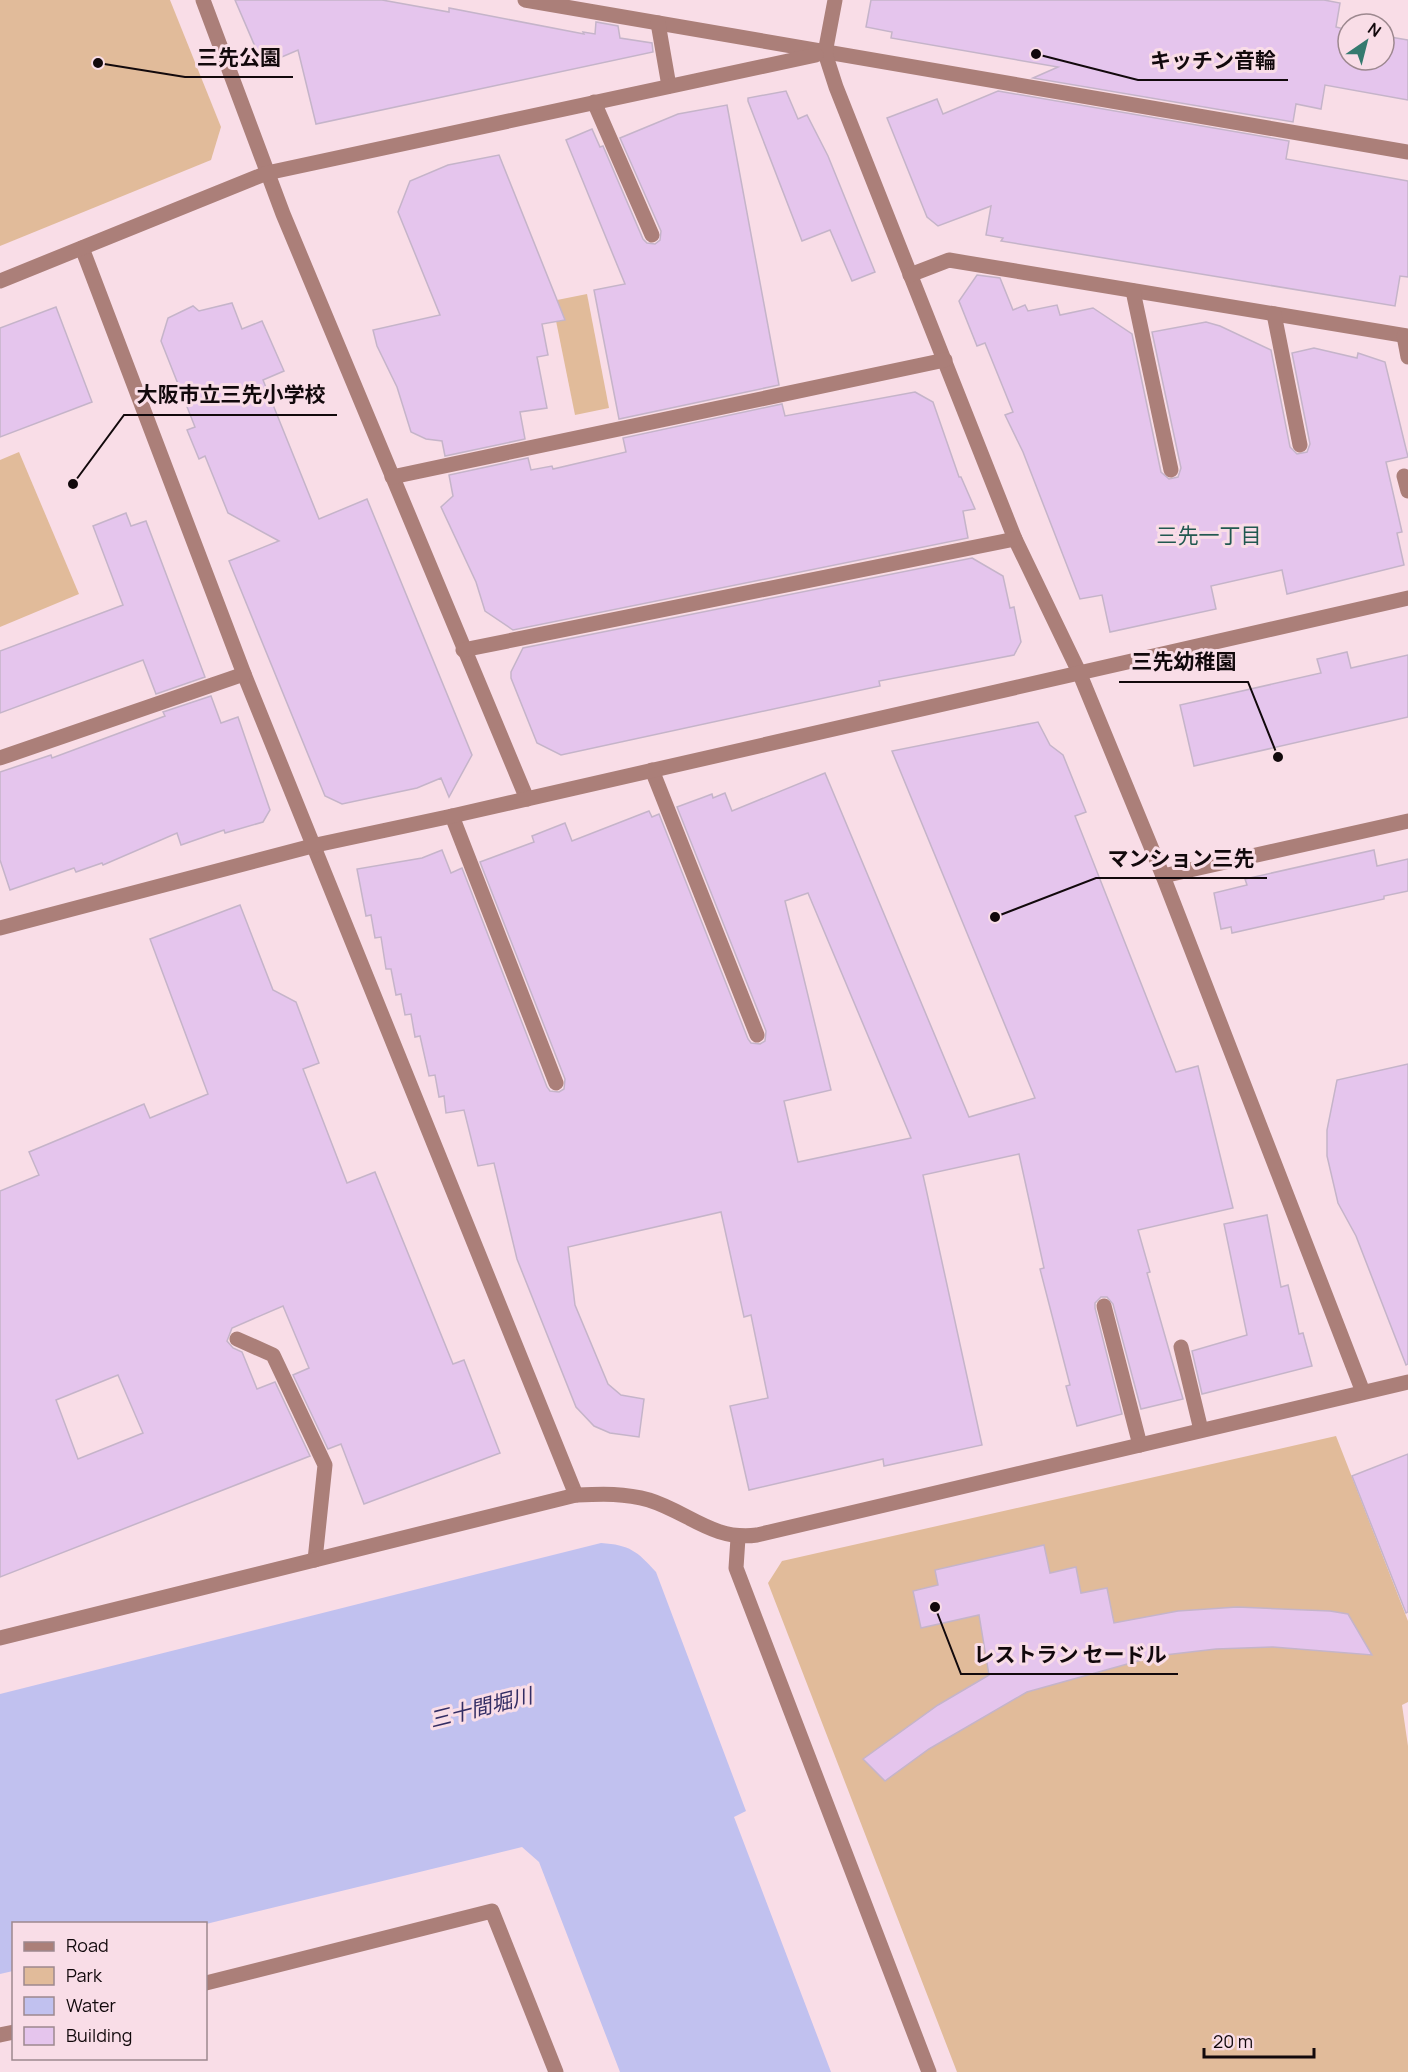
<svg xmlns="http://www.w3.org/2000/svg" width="1408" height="2072" font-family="Manrope,'Noto Sans JP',sans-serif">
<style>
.green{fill:#e1bb9a}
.water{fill:#c1c1ef}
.building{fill:#e5c5ed;stroke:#c5b4c9;stroke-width:1.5;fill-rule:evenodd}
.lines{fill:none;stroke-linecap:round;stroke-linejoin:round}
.lane{stroke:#ab7f79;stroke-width:15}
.street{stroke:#ab7f79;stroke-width:15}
.labels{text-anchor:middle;stroke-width:6;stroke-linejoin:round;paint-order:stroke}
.neighbourhood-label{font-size:21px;fill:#215850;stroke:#f9dde7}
.water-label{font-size:21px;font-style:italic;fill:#332d64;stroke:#f9dde7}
.leader{fill:none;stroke:#12090c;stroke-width:2}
.callout-dot{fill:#12090c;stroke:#f9dde7;stroke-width:2}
.callout-label{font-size:21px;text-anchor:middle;font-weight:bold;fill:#12090c;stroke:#f9dde7;stroke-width:6;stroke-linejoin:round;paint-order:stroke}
</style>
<rect width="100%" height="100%" fill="#f9dde7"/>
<g class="green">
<path d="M0 0H170L221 127 211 160 0 246Z"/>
<path d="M587 294 609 408 575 415 552 301Z"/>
<path d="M19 452 79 594 0 627V460Z"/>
<path d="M1336 1436 1408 1621V1702L1402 1705 1408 1746V2072H957L768 1583 782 1561Z"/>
</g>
<path class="water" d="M601 1543C630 1545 637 1551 656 1572L746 1811 734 1817 831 2072H620L539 1862 522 1847 206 1924H14L13 1971 0 1974V1694Z"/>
<g class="building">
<path d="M235 0H382L449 12V8L584 34 583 32 595 34 596 22 618 26 620 38 652 43 653 52 316 124 298 50 263 65Z"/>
<path d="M871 0H1324L1340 3 1336 27 1348 30V60H1384V36L1408 40V100L1325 85 1321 109 1296 104 1293 122 1033 78 1058 67 891 38 892 32 866 27Z"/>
<path d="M786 91 798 119 807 115 828 156 875 272 852 281 830 230 802 241 748 101V98Z"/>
<path d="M998 91 1289 141 1286 159 1408 181V277L1400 276 1395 306 1001 241 1003 238 986 235 991 206 938 226 927 217 887 118 937 99 943 114Z"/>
<path d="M727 105 779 385 619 419 594 290 625 284 566 140 592 129 600 147 603 146 643 239 647 243 655 244 660 240 661 231 620 138 678 114Z"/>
<path d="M499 155 565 320 542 324 548 355 537 357 547 408 520 412 525 439 445 456 442 441 426 439 411 432 397 387 377 346 373 330 440 315 398 212 410 181 448 165Z"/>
<path d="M977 275 1000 278 1013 310 1025 305 1028 311 1057 305 1060 315 1093 308 1132 334 1161 472 1169 479 1178 477 1181 468 1152 332 1206 322 1220 326 1271 350 1290 447 1297 454 1307 452 1310 444 1292 353 1314 348 1357 358 1358 353 1385 362 1408 457 1386 462 1402 532 1397 533 1404 565 1287 594 1282 570 1211 586 1216 609 1110 632 1102 595 1080 599 1023 452 1005 415 1013 412 985 343 977 346 959 301Z"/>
<path d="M232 303 242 329 262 321 284 371 263 380 319 519 367 499 472 755 449 797 441 778 417 788 342 804 325 796 229 561 279 541 228 513 205 456 199 459 187 430 195 427 161 341 168 318 193 306 199 311Z"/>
<path d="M56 307 92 402 0 437V328Z"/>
<path d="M915 392 933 402 959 477H961L975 509 963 511 968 538 513 630 485 611 476 582 441 507 453 496 449 475 528 458 531 470 552 466 553 469 626 452 623 438 782 404 785 416Z"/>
<path d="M126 513 131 526 146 521 205 677 156 694 143 660 0 713V651L123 605 93 526Z"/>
<path d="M972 558 1003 576 1010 608 1014 607 1021 642 1014 655 879 681 880 686 561 755 537 743 511 678V672L523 648Z"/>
<path d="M1347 652 1351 668 1408 655V717L1194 766 1180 705 1321 673 1317 659Z"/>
<path d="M211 696 221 723 238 717 270 810 263 822 225 833 224 830 181 845 177 833 103 865 102 863 76 872 74 868 10 890 0 860V772L51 755 52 758 165 716 163 712Z"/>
<path d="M1038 722 1050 745 1063 755 1086 812 1075 816 1176 1072 1198 1066 1233 1208 1138 1230 1150 1272 1147 1273 1183 1399 1141 1409 1113 1304 1107 1297H1101L1095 1303V1308L1122 1414 1077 1426 1066 1386 1070 1385 1040 1269 1044 1268 1019 1154 923 1175 982 1445 884 1466 883 1459 749 1490 730 1406 768 1398 751 1315 744 1317 721 1212 568 1247 575 1305 608 1384 621 1395 644 1399 639 1437 610 1433 594 1426 576 1407 517 1259 494 1163 478 1166 464 1110 446 1113 444 1096 439 1097 435 1075 429 1076 420 1036 415 1037 411 1014 405 1015 401 994 396 995 391 969H386L381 937 375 938 371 915 366 916 357 869 422 858 442 850 451 873 462 868 547 1087 550 1091 559 1092 564 1089 565 1079 480 862 534 842 532 836 565 823 572 841 649 811 652 817 659 814 748 1039 751 1043 760 1044 765 1041 766 1031 677 807 712 794 713 798 725 793 732 811 825 773 969 1117 1035 1098 892 751ZM808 893 911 1138 798 1162 784 1101 831 1090 785 901Z"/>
<path d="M1374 850 1377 866 1408 859V891L1384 896V899L1232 933 1231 927 1221 929 1214 893 1247 885 1245 879Z"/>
<path d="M240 905 273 990 296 1002 319 1063 303 1069 347 1183 375 1172 453 1364 464 1360 500 1453 364 1504 341 1444 328 1449 293 1375 309 1368 283 1306 232 1328 227 1341 233 1348 242 1352 257 1389 275 1382 310 1456 0 1577V1191L39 1175 29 1152 144 1104 150 1118 208 1094 150 939ZM118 1375 143 1433 78 1459 56 1400Z"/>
<path d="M1408 1064V1364L1406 1365 1356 1236 1338 1203 1327 1156V1130L1337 1080Z"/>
<path d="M1267 1215 1281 1287 1288 1285 1299 1334 1303 1333 1312 1366 1202 1394 1192 1351 1247 1335 1224 1224Z"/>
<path d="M1408 1454V1612L1406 1613 1352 1476Z"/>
<path d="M1044 1545 1050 1573 1076 1567 1081 1593 1107 1588 1114 1623 1178 1611 1237 1607 1330 1611 1348 1614 1372 1655 1273 1647 1216 1649 1156 1656 1027 1692 929 1749 885 1781 863 1759 938 1705 989 1675 979 1615 921 1628 913 1591 938 1585 935 1570Z"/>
</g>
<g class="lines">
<g class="lane">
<path d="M237 1339 273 1355 325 1465 315 1560"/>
<path d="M1181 1347 1201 1430"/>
</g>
<g class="street">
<path d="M203 0 283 214 527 799"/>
<path d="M525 0 1408 152"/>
<path d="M835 0 825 53 836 87 1015 539 1079 672 1163 876 1363 1392"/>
<path d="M658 23 669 86"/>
<path d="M594 102 652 235"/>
<path d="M82 248 244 674 576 1495"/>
<path d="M910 275 949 260 1408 336"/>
<path d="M0 281 267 173 816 55"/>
<path d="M1133 291 1171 470"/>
<path d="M1274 314 1300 445"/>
<path d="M1404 336 1408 357"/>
<path d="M1404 476 1408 491"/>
<path d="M392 477 945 360"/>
<path d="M463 650 1015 539"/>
<path d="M0 758 244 674"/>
<path d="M652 770 757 1035"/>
<path d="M452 816 556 1083"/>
<path d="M1163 876 1408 821"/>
<path d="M0 928 316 845 452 816 1408 598"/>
<path d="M1104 1306 1140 1445"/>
<path d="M738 1538 736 1568 929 2072"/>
<path d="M0 1638 576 1495C602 1494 624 1493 649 1500 688 1512 713 1541 757 1535L1408 1382"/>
<path d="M206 1983 492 1911 556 2072"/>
<path d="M0 2035 14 2032"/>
</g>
</g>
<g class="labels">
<g class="neighbourhood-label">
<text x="1209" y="543">三先一丁目</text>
</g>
<g class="water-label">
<text transform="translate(481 1708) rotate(-14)" y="7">三十間堀川</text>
</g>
</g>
<path class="leader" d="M98 63L185 77H293M1036 54L1138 80H1288M73 484L124 415H337M1278 757L1248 682H1119M995 917L1096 878H1267M935 1607L961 1674H1178"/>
<g class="callout-dot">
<circle cx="98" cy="63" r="6"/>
<circle cx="1036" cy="54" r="6"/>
<circle cx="73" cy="484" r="6"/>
<circle cx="1278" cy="757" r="6"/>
<circle cx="995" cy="917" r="6"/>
<circle cx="935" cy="1607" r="6"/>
</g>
<g class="callout-label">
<text x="239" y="65">三先公園</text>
<text x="1213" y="68">キッチン音輪</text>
<text x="231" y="402">大阪市立三先小学校</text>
<text x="1184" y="669">三先幼稚園</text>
<text x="1181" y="866">マンション三先</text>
<text x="1070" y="1662">レストラン セードル</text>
</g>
<rect x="12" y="1922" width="195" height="138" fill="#f9dde7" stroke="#9d888f" stroke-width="1.5"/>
<rect x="24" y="1942" width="30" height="9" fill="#ab7f79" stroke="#9d888f" stroke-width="1.5"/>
<text x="66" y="1952" font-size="18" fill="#12090c">Road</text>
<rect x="24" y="1967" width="30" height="18" fill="#e1bb9a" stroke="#9d888f" stroke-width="1.5"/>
<text x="66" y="1982" font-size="18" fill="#12090c">Park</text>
<rect x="24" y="1997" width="30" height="18" fill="#c1c1ef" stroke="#9d888f" stroke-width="1.5"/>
<text x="66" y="2012" font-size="18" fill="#12090c">Water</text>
<rect x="24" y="2027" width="30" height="18" fill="#e5c5ed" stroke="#9d888f" stroke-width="1.5"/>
<text x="66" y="2042" font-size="18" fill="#12090c">Building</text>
<g transform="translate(1366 42) rotate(35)"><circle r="28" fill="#f9dde7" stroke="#9d888f" stroke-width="1.5"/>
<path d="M0-4.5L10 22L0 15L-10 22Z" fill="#357a6f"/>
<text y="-9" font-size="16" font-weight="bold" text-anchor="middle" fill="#12090c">N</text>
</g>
<path d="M1204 2048v9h110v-9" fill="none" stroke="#12090c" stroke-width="3"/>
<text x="1213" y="2048" font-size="18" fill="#12090c" stroke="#f9dde7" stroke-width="4.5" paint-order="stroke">20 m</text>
</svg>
